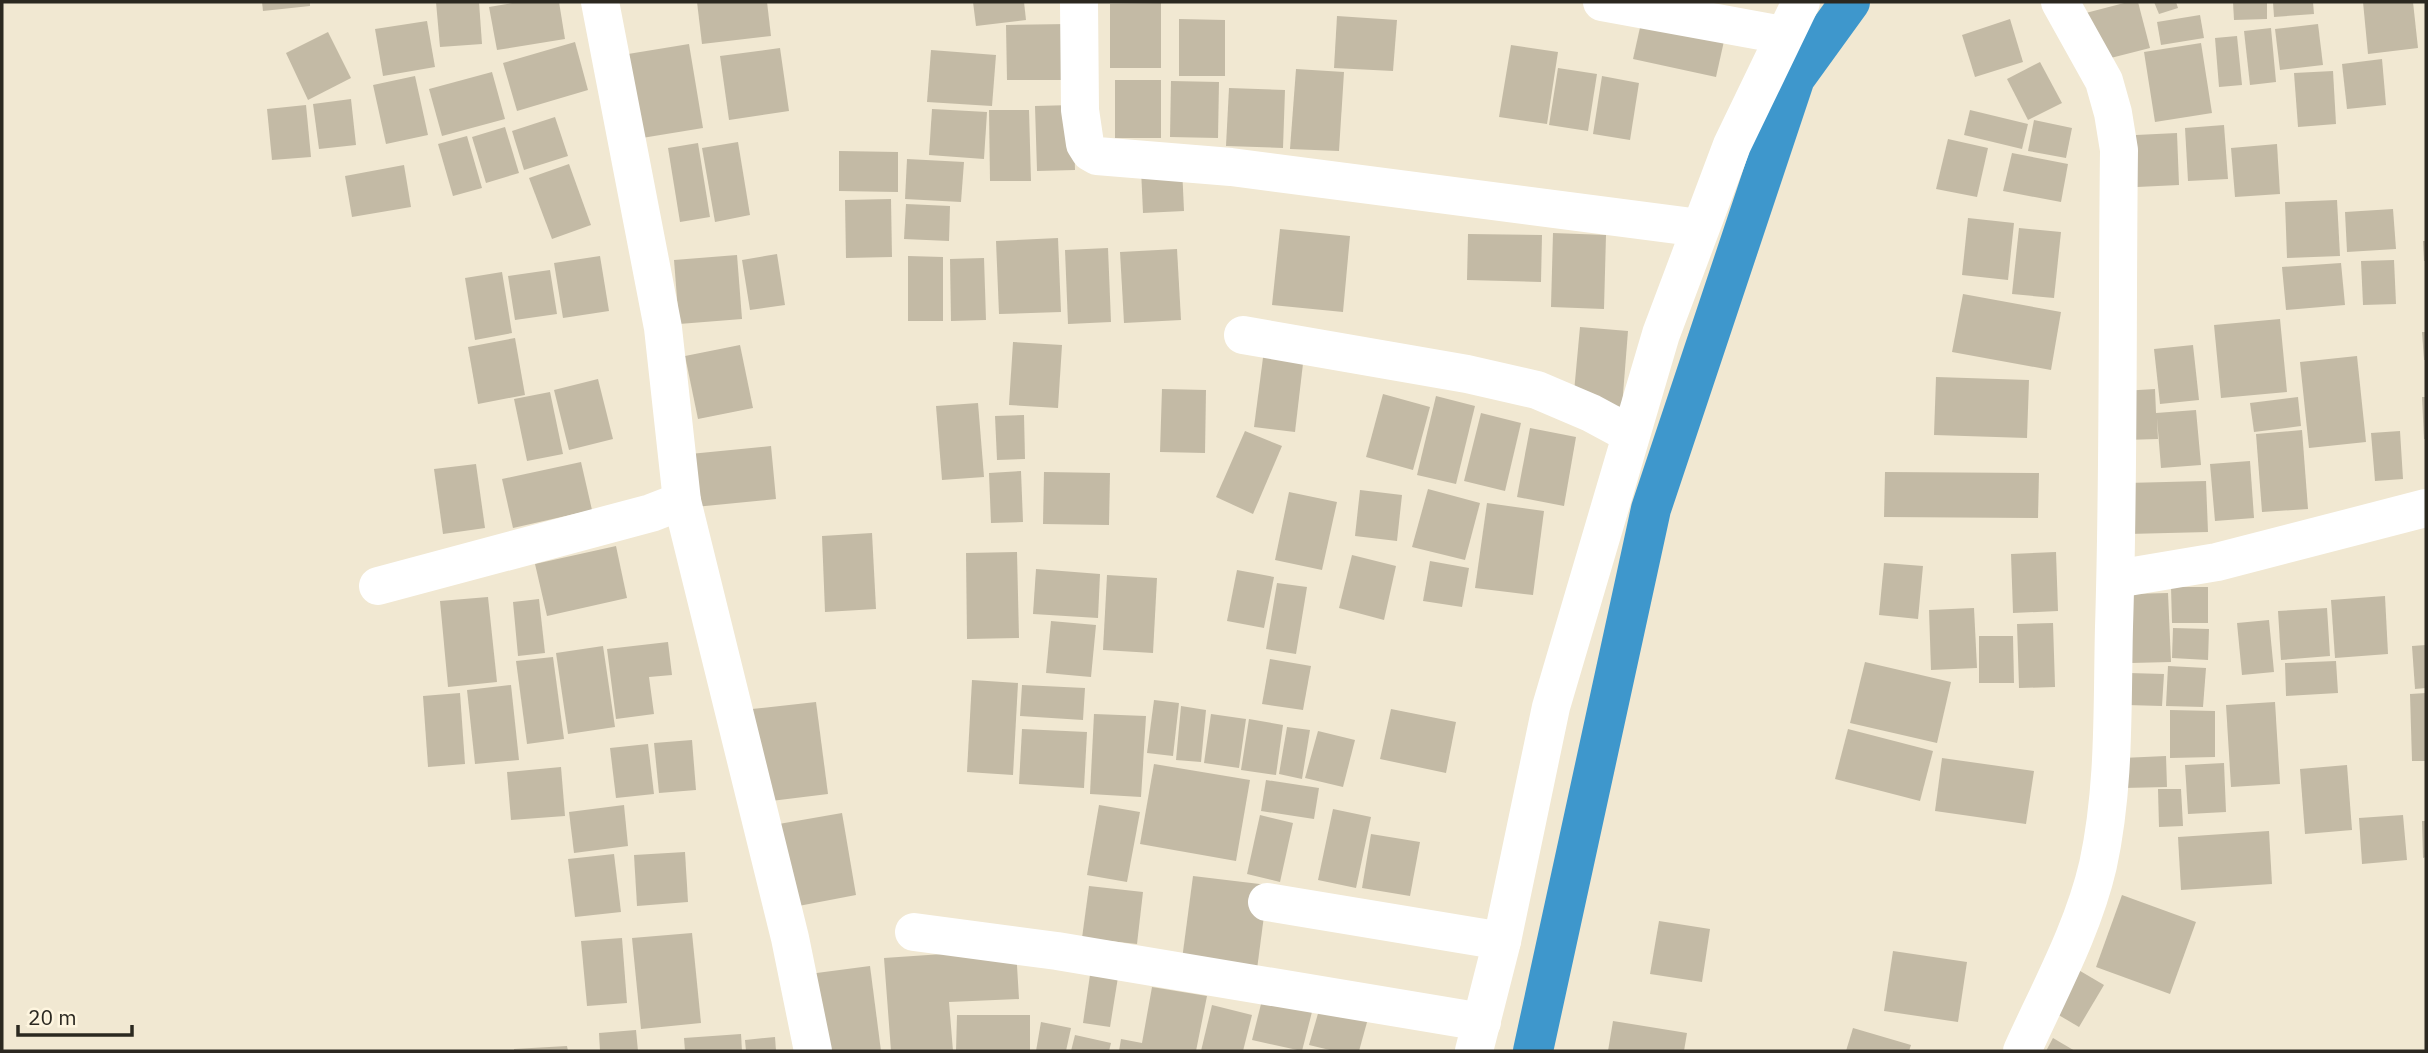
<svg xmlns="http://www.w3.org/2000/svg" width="2428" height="1053" font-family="'IBM Plex Sans',sans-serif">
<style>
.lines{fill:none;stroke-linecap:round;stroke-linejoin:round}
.canal{stroke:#3e97cc;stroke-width:40}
.building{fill:#c3baa5}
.minor{stroke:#fff;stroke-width:38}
</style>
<rect width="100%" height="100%" fill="#f1e8d2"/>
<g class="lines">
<path class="canal" d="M1533 1051 1651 509 1795 78 1850 2"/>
</g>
<g class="building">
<path d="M262 2H310V6L263 11Z"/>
<path d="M436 2H479L482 44 440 47Z"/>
<path d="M518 2H559L565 39 497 50 489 7Z"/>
<path d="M697 2H767L771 36 702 44Z"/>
<path d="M973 2H1024L1026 20 976 26Z"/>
<path d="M2128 2H2138L2150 48 2095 62 2082 14Z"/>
<path d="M2154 2H2176L2178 8 2159 14Z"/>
<path d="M2233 2H2267V19L2234 20Z"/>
<path d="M2273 2H2313L2314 14 2274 17Z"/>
<path d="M2363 2H2413L2418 48 2368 54Z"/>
<path d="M1161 3V68H1110V4Z"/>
<path d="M1643 14 1726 32 1716 77 1633 59Z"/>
<path d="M2200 15 2204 38 2161 45 2157 22Z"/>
<path d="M1337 16 1397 20 1393 71 1334 68Z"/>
<path d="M1179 19 1225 20V76H1179Z"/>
<path d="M2010 19 2023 62 1975 77 1962 35Z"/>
<path d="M427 21 435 67 383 76 375 29Z"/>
<path d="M1069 24V80H1007L1006 25Z"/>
<path d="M2318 24 2323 65 2280 70 2275 29Z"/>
<path d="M2271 28 2276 82 2250 85 2244 31Z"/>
<path d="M328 32 351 78 308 100 286 53Z"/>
<path d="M2237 36 2242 85 2219 87 2215 38Z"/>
<path d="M575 42 588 90 517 111 503 63Z"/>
<path d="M2201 43 2212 113 2155 122 2144 52Z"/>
<path d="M689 44 703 128 642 138 628 54Z"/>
<path d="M1511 45 1558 52 1547 124 1499 117Z"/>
<path d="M780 48 789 111 729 120 720 56Z"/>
<path d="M931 50 996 55 992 106 927 102Z"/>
<path d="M2382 59 2386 105 2347 109 2342 64Z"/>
<path d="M2040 62 2062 103 2028 120 2007 79Z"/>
<path d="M1558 68 1597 74 1588 131 1549 125Z"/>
<path d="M1296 69 1344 72 1339 151 1290 149Z"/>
<path d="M2333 71 2336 124 2298 127 2294 73Z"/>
<path d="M492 72 505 119 442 136 429 89Z"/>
<path d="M415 76 428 135 386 144 373 85Z"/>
<path d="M1602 76 1639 83 1630 140 1593 134Z"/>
<rect x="1115" y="80" width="46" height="58"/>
<path d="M1171 81 1219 82 1218 138 1170 137Z"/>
<path d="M1229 88 1285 90 1283 148 1226 146Z"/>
<path d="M351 99 356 145 319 149 313 104Z"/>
<path d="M306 105 311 157 272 160 267 109Z"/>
<path d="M1073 105 1075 170 1037 171 1035 106Z"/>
<path d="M932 109 987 112 984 159 929 155Z"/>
<path d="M989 110H1029L1031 181H990Z"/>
<path d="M1970 110 2028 124 2022 149 1964 135Z"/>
<path d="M555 117 568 156 524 170 512 131Z"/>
<path d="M2034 120 2072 128 2066 158 2028 151Z"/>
<path d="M2224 125 2228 179 2188 181 2185 128Z"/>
<path d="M505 127 519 173 486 183 472 137Z"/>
<path d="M2177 133 2179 185 2137 187 2136 135Z"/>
<path d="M467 136 482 188 453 196 438 144Z"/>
<path d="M1948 139 1988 148 1977 197 1936 189Z"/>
<path d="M738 142 750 215 715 222 702 148Z"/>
<path d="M698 143 710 217 680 222 668 148Z"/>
<path d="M2277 144 2280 194 2235 197 2231 148Z"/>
<path d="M839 151 898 152V192L839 191Z"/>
<path d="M2012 153 2068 164 2061 202 2003 191Z"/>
<path d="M907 159 964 162 961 202 905 199Z"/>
<path d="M569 164 591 225 552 239 529 178Z"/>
<path d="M404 165 411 207 352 217 345 176Z"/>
<path d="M1182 167 1184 211 1143 213 1141 169Z"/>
<path d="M891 199 892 257 846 258 845 200Z"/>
<path d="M2337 200 2340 256 2287 258 2285 202Z"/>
<path d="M906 204 950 206 949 241 904 239Z"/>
<path d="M2393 209 2396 249 2347 252 2345 212Z"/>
<path d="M1968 218 2014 223 2008 280 1962 275Z"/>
<path d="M2019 228 2061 232 2054 298 2012 294Z"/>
<path d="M1280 229 1350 236 1343 312 1272 305Z"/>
<path d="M1553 233 1606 235 1604 309 1551 307Z"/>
<path d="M1468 234 1542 235 1541 282 1467 280Z"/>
<path d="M1058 238 1061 312 999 314 996 241Z"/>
<path d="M2423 241H2426V261H2424Z"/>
<path d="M1108 248 1111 322 1068 324 1065 250Z"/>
<path d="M1177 249 1181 320 1124 323 1120 252Z"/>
<path d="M777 254 785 305 750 310 742 260Z"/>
<path d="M737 255 742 319 679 324 674 260Z"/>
<path d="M600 256 609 311 563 318 554 263Z"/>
<path d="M908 256 943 257V321H908Z"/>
<path d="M984 258 986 320 951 321 950 259Z"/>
<path d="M2394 260 2396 304 2363 305 2361 261Z"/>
<path d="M2341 263 2345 305 2286 310 2282 267Z"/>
<path d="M550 270 557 314 515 320 508 276Z"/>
<path d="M502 272 512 333 475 340 465 278Z"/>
<path d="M1963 294 2061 312 2051 370 1952 352Z"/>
<path d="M2280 319 2287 392 2221 398 2214 325Z"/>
<path d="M1580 327 1628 331 1622 407 1573 403Z"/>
<path d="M2422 332H2426V360H2424Z"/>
<path d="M515 338 525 395 478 404 468 347Z"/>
<path d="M1013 342 1062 345 1058 408 1009 405Z"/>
<path d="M740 345 753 408 698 419 685 356Z"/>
<path d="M2193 345 2199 400 2160 404 2154 349Z"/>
<path d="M1264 350 1304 355 1295 432 1254 427Z"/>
<path d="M2357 356 2366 442 2309 448 2300 362Z"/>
<path d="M1936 377 2029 380 2027 438 1934 435Z"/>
<path d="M598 379 613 439 569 450 554 390Z"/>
<path d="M1162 389 1206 390 1205 453 1160 452Z"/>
<path d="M2155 389 2156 413 2196 410 2201 465 2161 468 2157 418 2158 439 2124 440 2122 391Z"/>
<path d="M550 392 563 454 527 461 514 399Z"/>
<path d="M1383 394 1430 407 1413 470 1366 457Z"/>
<path d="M1436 396 1475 406 1456 484 1417 475Z"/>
<path d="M2298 397 2301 426 2254 432 2250 403Z"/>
<path d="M2422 397H2426V439H2424Z"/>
<path d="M978 403 984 477 942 480 936 406Z"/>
<path d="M1481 413 1521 423 1505 491 1464 481Z"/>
<path d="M1024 415 1025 459 997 460 995 416Z"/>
<path d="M1530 428 1576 437 1564 506 1517 497Z"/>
<path d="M2302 430 2308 509 2262 512 2256 434Z"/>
<path d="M1245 431 1282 446 1253 514 1216 497Z"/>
<path d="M2400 431 2403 479 2375 481 2371 433Z"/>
<path d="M771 446 776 499 695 507 690 454Z"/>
<path d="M2250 461 2254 518 2215 521 2210 464Z"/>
<path d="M581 462 592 510 513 528 502 479Z"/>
<path d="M476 464 485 528 443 534 434 469Z"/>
<path d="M1021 471 1023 522 991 523 989 473Z"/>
<path d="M1044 472 1110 473 1109 525 1043 524Z"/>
<path d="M1885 472 2039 473 2038 518 1884 517Z"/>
<path d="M2206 481 2208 532 2128 534 2126 483Z"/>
<path d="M1428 489 1480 503 1465 560 1412 547Z"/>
<path d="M1360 490 1402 495 1397 541 1355 536Z"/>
<path d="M1289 492 1337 502 1322 570 1275 560Z"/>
<path d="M1487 503 1544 511 1533 595 1475 588Z"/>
<path d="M872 533 876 609 825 612 822 536Z"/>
<path d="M616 546 627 598 547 616 535 564Z"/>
<path d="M1017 552 1019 638 967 639 966 553Z"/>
<path d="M2056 552 2058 611 2013 613 2011 554Z"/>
<path d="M1352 555 1396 566 1384 620 1339 608Z"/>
<path d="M1430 561 1469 568 1462 607 1423 601Z"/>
<path d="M1884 563 1923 566 1918 619 1879 615Z"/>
<path d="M1036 569 1100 574 1098 618 1033 614Z"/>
<path d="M1237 570 1274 577 1264 628 1227 621Z"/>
<path d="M1107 575 1157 578 1153 653 1103 650Z"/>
<path d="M1277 583 1307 587 1296 654 1266 649Z"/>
<path d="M2171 587H2208V623H2172Z"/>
<path d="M2168 593 2171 662 2131 663 2129 594Z"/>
<path d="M2385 596 2388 654 2335 658 2331 600Z"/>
<path d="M488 597 497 682 448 687 440 601Z"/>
<path d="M539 599 545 653 518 656 513 602Z"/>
<path d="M1974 608 1977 668 1931 670 1929 610Z"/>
<path d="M2327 608 2330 656 2281 660 2278 611Z"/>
<path d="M2269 620 2274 672 2242 675 2237 623Z"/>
<path d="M1051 621 1096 625 1091 677 1046 673Z"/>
<path d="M2053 623 2055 687 2019 688 2017 624Z"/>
<path d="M2173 628 2209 629 2208 660 2172 658Z"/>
<path d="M1979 636H2013L2014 683H1979Z"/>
<path d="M668 642 672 675 649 677 654 714 616 719 607 649Z"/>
<path d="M2426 645V688L2415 689 2412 646Z"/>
<path d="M603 646 615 727 568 734 556 653Z"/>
<path d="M553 657 564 739 527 744 516 661Z"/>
<path d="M1270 659 1311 666 1303 710 1262 704Z"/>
<path d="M2336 661 2338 693 2286 696 2285 663Z"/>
<path d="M1865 662 1951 682 1937 743 1850 723Z"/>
<path d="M2168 666 2206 668 2203 707 2166 706Z"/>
<path d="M2129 673 2164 674 2162 706 2127 705Z"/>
<path d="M972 680 1018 683 1013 775 967 772Z"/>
<path d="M511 685 519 760 475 764 467 690Z"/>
<path d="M1022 685 1085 688 1083 720 1020 716Z"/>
<path d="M460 693 465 764 428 767 423 696Z"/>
<path d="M2426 693V761H2412L2410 694Z"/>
<path d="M1154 700 1179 703 1173 756 1147 753Z"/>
<path d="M816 702 828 794 763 802 752 709Z"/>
<path d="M2275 702 2280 784 2231 787 2226 705Z"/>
<path d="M1181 706 1206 710 1201 762 1176 760Z"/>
<path d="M1391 709 1456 722 1446 773 1380 759Z"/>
<path d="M2170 710 2215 711V757L2170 758Z"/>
<path d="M1094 714 1146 716 1141 797 1090 794Z"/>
<path d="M1211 714 1246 719 1239 768 1204 763Z"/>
<path d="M1249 719 1283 725 1276 775 1241 770Z"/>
<path d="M1287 727 1310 730 1302 779 1279 774Z"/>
<path d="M1022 729 1087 732 1084 788 1019 784Z"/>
<path d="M1848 729 1933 751 1920 801 1835 779Z"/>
<path d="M1318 731 1355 740 1343 787 1305 778Z"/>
<path d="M692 740 696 790 659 793 654 743Z"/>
<path d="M648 744 654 794 616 798 610 748Z"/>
<path d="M2166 756 2167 787 2123 788 2122 758Z"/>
<path d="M1942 758 2034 771 2026 824 1935 811Z"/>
<path d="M2224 763 2226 812 2188 814 2185 765Z"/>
<path d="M1154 764 1250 780 1236 861 1140 844Z"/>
<path d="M2347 765 2352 830 2305 834 2300 769Z"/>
<path d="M561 767 565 816 511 820 507 772Z"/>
<path d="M1266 780 1319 788 1314 819 1261 811Z"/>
<path d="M2158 789H2181L2183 826 2159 827Z"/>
<path d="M624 805 628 846 574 853 569 812Z"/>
<path d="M1099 805 1140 812 1127 882 1087 875Z"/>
<path d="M1333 809 1371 817 1356 888 1318 880Z"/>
<path d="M842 813 856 895 788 908 773 825Z"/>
<path d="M1260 815 1293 823 1280 882 1247 874Z"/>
<path d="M2403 815 2407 860 2362 864 2359 818Z"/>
<path d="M2422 821H2426V857L2423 858Z"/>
<path d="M2269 831 2272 884 2181 890 2178 837Z"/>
<path d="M1371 834 1420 842 1410 896 1362 888Z"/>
<path d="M685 852 688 902 637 906 634 855Z"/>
<path d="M614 854 621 912 575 917 568 859Z"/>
<path d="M1193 876 1268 885 1256 977 1181 967Z"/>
<path d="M1089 886 1143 892 1137 944 1082 938Z"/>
<path d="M2122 895 2196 922 2170 994 2096 967Z"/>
<path d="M1659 921 1710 929 1702 982 1650 974Z"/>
<path d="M692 933 701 1023 641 1029 632 938Z"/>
<path d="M622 938 627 1003 587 1006 581 941Z"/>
<path d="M1016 949 1019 999 949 1002 953 1051H891L884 958Z"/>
<path d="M1893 951 1967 962 1958 1022 1884 1011Z"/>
<path d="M2070 965 2104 985 2079 1027 2045 1007Z"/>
<path d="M870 966 881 1051H819L809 974Z"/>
<path d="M1091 968 1119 971 1110 1027 1083 1023Z"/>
<path d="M1152 987 1207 996 1196 1051H1119L1121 1039 1142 1043Z"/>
<path d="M1264 992 1314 1004 1302 1051 1252 1040Z"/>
<path d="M1321 1003 1369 1015 1359 1051H1334L1309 1045Z"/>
<path d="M1212 1005 1252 1015 1243 1051H1201Z"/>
<path d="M957 1015H1030V1051H956Z"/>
<path d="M1613 1021 1687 1033 1684 1051H1608Z"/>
<path d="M1041 1022 1071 1028 1066 1051H1036Z"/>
<path d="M1853 1028 1911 1045 1909 1051H1846Z"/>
<path d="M636 1030 638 1051H600L599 1033Z"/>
<path d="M741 1034 742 1051H685L684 1038Z"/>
<path d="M1075 1035 1111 1043 1109 1051H1071Z"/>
<path d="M775 1037 776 1051H746L745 1040Z"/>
<path d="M2053 1038 2075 1051H2046Z"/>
<path d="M567 1046 568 1051H514V1049Z"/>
</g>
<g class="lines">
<g class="minor">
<path d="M600 2 663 328 682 501 790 938 813 1051"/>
<path d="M1079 2 1080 110 1085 144 1090 152 1097 156 1231 167 1700 228"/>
<path d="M1602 2 1783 35"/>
<path d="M1243 335 1467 374 1537 390 1591 413 1630 434"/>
<path d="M2116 579 2217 562 2426 508"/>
<path d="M378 586 651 513 682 501"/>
<path d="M1267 902 1502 941"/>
<path d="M914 932 1057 951 1482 1022"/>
<path d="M1474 1051 1502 941 1551 707 1661 334 1732 145 1801 2"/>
<path d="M2022 1051C2049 991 2083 930 2098 865 2115 787 2112 707 2114 627 2119 469 2117 309 2119 150L2113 113 2104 81 2060 2"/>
</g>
</g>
<rect width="2428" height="1053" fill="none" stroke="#2b2820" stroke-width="7"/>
<path d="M18 1025v10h114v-10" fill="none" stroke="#2b2820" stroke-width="3.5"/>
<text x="28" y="1025" font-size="21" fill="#2b2820" stroke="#fef5df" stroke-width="5" paint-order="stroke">20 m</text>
</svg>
